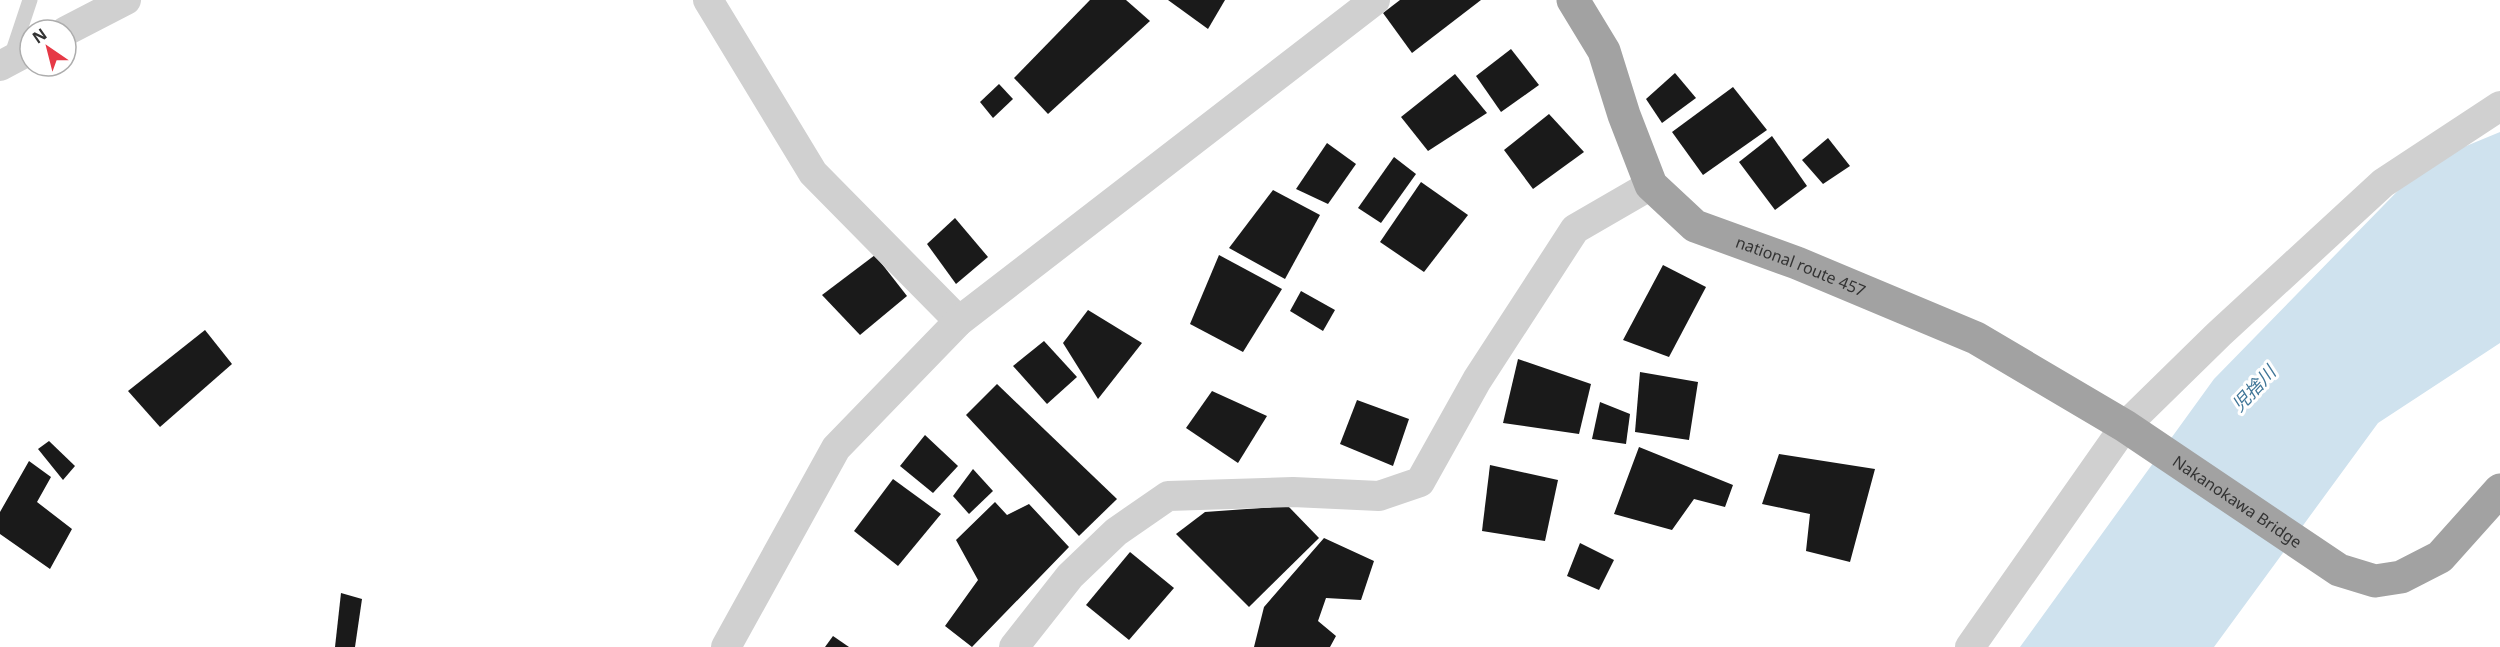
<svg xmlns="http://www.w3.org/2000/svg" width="2500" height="647" font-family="'Noto Sans','Noto Sans JP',sans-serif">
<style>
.water{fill:#cfe2ee}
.building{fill:#1a1a1a}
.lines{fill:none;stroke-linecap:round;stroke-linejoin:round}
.service{stroke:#d0d0d0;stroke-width:15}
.minor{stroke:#d0d0d0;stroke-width:30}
.trunk{stroke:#a2a2a2;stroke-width:33}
.labels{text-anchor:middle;stroke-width:6;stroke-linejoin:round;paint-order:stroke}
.street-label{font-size:16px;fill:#333;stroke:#fff}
.water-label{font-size:18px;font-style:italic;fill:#3f7597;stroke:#fff}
</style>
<rect width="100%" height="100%" fill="#fff"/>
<path class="water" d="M2500 132V343L2378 423 2214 647H2020L2214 379 2425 163Z"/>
<g class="building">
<path d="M1090 0H1126L1150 21 1048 114 1014 78Z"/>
<path d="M1168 0H1225L1208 29Z"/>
<path d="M1400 0H1481L1412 53 1383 13Z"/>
<path d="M1511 49 1539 85 1501 112 1476 76Z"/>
<path d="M1675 73 1696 98 1662 123 1646 99Z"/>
<path d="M1455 74 1487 113 1428 151 1401 117Z"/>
<path d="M999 84 1013 99 993 118 980 102Z"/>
<path d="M1733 87 1767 130 1703 175 1672 132Z"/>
<path d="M1549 114 1584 152 1533 189 1504 150Z"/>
<path d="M1772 136 1807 186 1775 210 1739 162Z"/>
<path d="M1828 138 1850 166 1823 184 1802 160Z"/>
<path d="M1327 143 1356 164 1328 204 1296 189Z"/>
<path d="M1394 157 1416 174 1381 223 1358 208Z"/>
<path d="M1421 182 1468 215 1424 272 1380 242Z"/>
<path d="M1273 190 1320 215 1285 279 1229 248Z"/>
<path d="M955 218 988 257 956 284 927 244Z"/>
<path d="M875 255 907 296 860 335 822 295Z"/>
<path d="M1219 255 1282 289 1243 352 1190 324Z"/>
<path d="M1663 265 1706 287 1669 357 1623 340Z"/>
<path d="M1301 291 1335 310 1323 331 1290 311Z"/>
<path d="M1088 310 1142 343 1098 399 1063 343Z"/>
<path d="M205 330 232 364 160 427 128 391Z"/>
<path d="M1044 341 1077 377 1047 404 1013 366Z"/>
<path d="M1518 359 1591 384 1579 434 1503 423Z"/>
<path d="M1640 372 1698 382 1689 440 1635 432Z"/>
<path d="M997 384 1117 499 1079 536 966 415Z"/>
<path d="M1212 391 1267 416 1238 463 1186 428Z"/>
<path d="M1357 400 1409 419 1393 466 1340 444Z"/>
<path d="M1600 402 1630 414 1626 444 1592 439Z"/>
<path d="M925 435 958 466 933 493 900 466Z"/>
<path d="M49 441 75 466 63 480 38 449Z"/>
<path d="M1639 447 1733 485 1725 507 1694 499 1672 530 1614 514Z"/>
<path d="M1779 454 1875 469 1850 562 1806 551 1810 514 1762 504Z"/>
<path d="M29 461 51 477 37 502 72 529 50 569 0 534V512Z"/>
<path d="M1490 465 1558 480 1545 541 1482 531Z"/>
<path d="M973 469 993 491 969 514 953 496Z"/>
<path d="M893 479 941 514 898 566 854 531Z"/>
<path d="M995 502 1007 515 1029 504 1069 547 972 647 945 626 978 580 956 540Z"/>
<path d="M1288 506 1319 538 1249 607 1176 534 1205 512Z"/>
<path d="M1324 538 1374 561 1361 600 1326 598 1318 621 1336 636 1330 647H1254L1264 607Z"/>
<path d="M1580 543 1614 560 1599 590 1567 576Z"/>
<path d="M1130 552 1174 588 1129 640 1086 605Z"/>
<path d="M341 593 362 599 355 647H335Z"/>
<path d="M833 636 849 647H825Z"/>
</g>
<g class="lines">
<path class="service" d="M10 60 30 0"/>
<g class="minor">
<path d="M708 0 813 173 959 321"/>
<path d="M66 31 126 0"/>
<path d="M0 66 30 50"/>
<path d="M726 647 836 448 959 321 1375 0"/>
<path d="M1014 647 1070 576 1116 532 1168 496 1293 492 1379 496 1420 482 1477 380 1575 229 1651 185"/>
<path d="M1970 647 2125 426 2219 334 2383 183 2500 106"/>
</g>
<path class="trunk" id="s1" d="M1573 0 1604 51 1624 115 1651 185 1695 226 1797 263 1976 338 2125 426 2339 570 2375 581 2401 577 2440 557 2500 490"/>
</g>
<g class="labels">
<g class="street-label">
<text dy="6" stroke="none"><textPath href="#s1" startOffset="375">national route 457</textPath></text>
<text dy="6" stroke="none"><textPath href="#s1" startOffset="873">Nakanokawa Bridge</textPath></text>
</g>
<g class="water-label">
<text transform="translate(2254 389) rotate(-47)" y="6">児捨川</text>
</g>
</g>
<g transform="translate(48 48) rotate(325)"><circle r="28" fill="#ffffff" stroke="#adadad" stroke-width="1.5"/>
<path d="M0-4.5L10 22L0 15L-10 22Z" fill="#e63946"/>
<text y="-9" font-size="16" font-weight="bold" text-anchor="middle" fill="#333333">N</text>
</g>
</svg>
